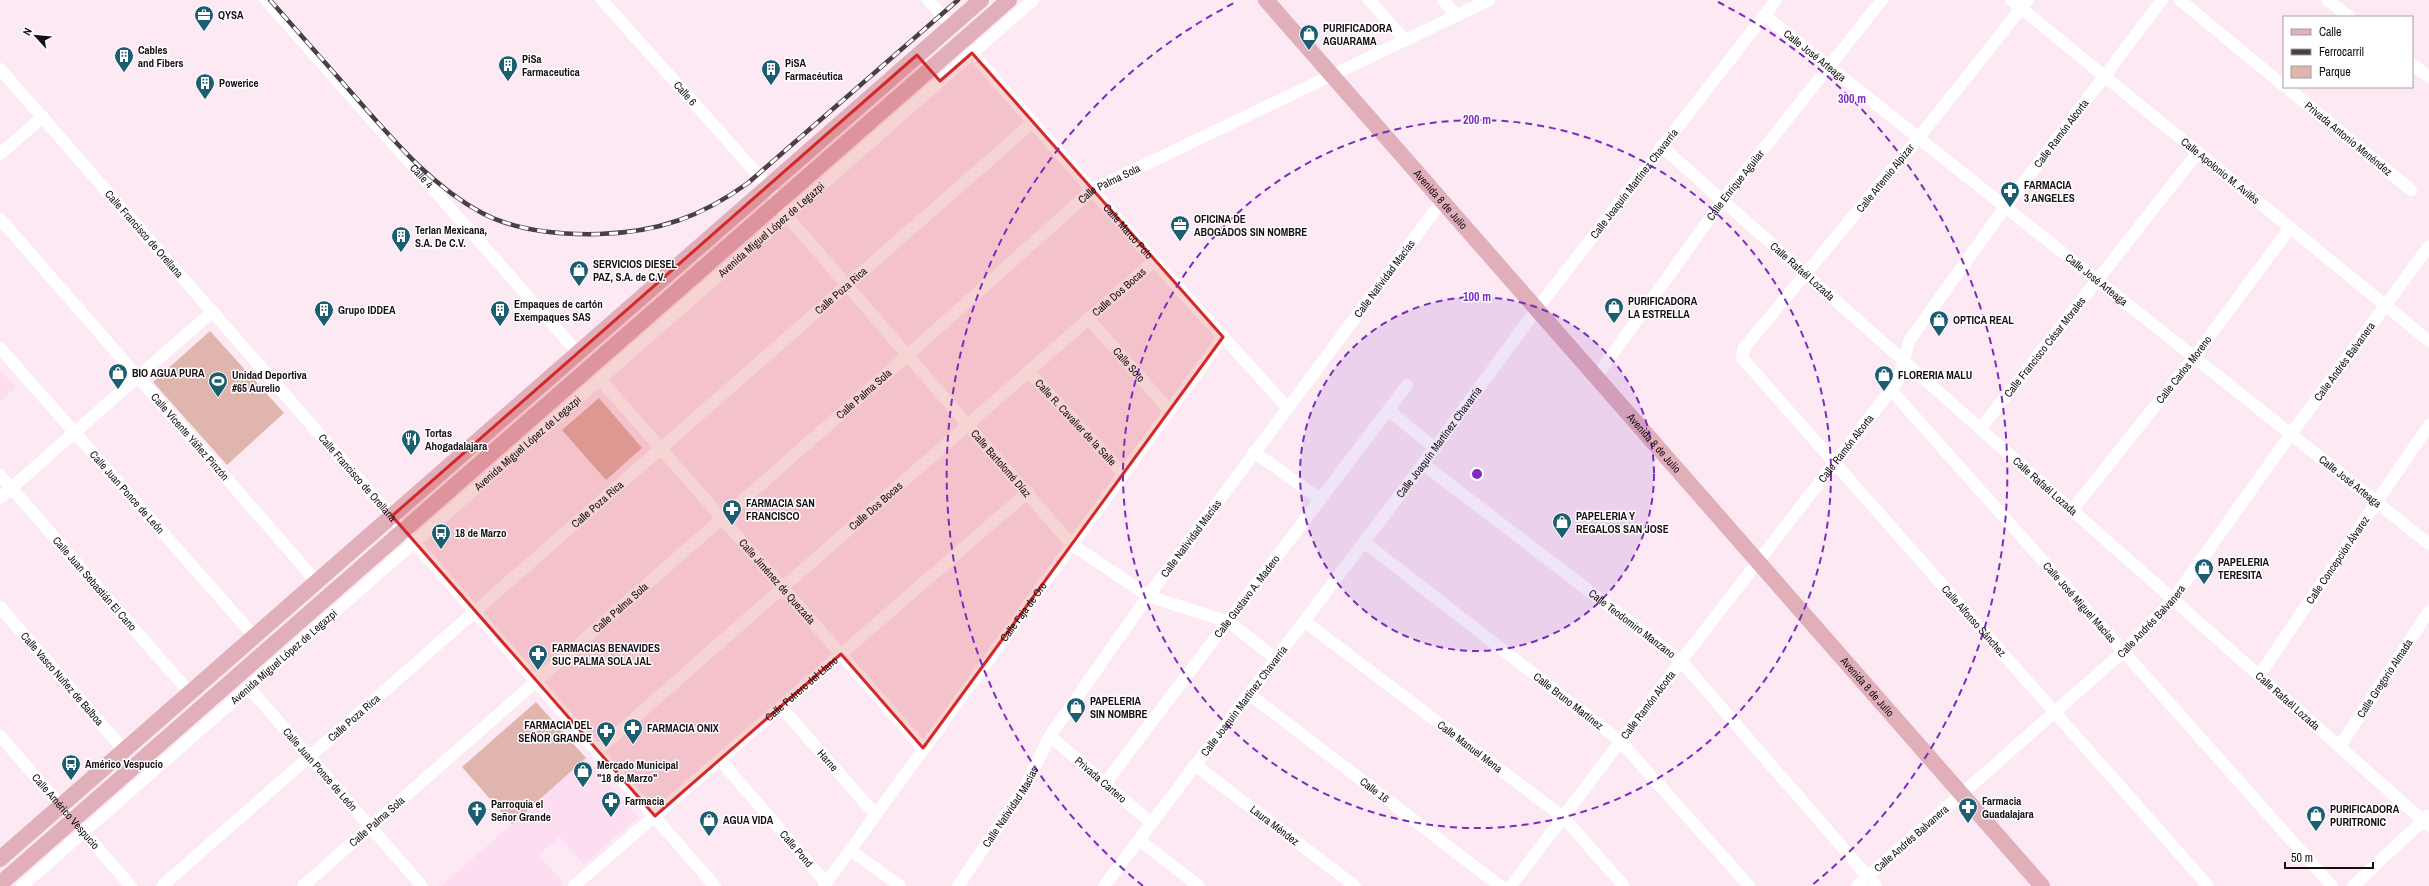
<svg xmlns="http://www.w3.org/2000/svg" width="2429" height="886" font-family="'Archivo Narrow',sans-serif">
<style>
.built{fill:#fdddf0}
.green{fill:#dfb5ad}
.lines{fill:none;stroke-linecap:round;stroke-linejoin:round}
.minor{stroke:#fff;stroke-width:12}
.major{stroke:#e0afba;stroke-width:16}
.rail-casing{stroke:#493f45;stroke-width:4.5}
.rail{stroke:#fff;stroke-width:3;stroke-dasharray:9;stroke-linecap:butt}
.marked{fill:#d62828;fill-opacity:0.2;stroke:#d62828;stroke-width:3;stroke-linejoin:round}
.ring{fill:none;stroke:#7b2cbf;stroke-width:2;stroke-dasharray:7 5}
.labels{text-anchor:middle;stroke-width:3;stroke-linejoin:round;paint-order:stroke}
.poi-label{font-size:11px;font-weight:bold;fill:#160e13;stroke:#fff;text-anchor:start}
.street-label{font-size:11px;fill:#160e13;stroke:#fff}
.centre{fill:#7b2cbf;stroke:#fff;stroke-width:2}
.ring-label{font-size:12px;text-anchor:middle;font-weight:bold;fill:#7b2cbf;stroke:#fff;stroke-width:3;stroke-linejoin:round;paint-order:stroke}
</style>
<rect width="100%" height="100%" fill="#fce9f4"/>
<g class="built">
<path d="M0 369 16 387 0 401Z"/>
<path d="M586 758 638 817 584 864 559 837 539 855 563 883 559 886H442Z"/>
</g>
<g class="green">
<path d="M210 331 284 413 227 465 153 382Z"/>
<path d="M599 398 642 448 606 480 562 430Z"/>
<path d="M536 702 586 758 512 824 462 767Z"/>
</g>
<g class="lines">
<g class="minor">
<path id="s1" d="M266 0 578 353"/>
<path id="s2" d="M602 0 768 186 786 215 1071 544 1148 596 1229 622 1276 659"/>
<path d="M928 0 951 26"/>
<path d="M1369 0 1405 40"/>
<path d="M1443 0 1457 16"/>
<path id="s3" d="M2011 0 2429 341"/>
<path id="s4" d="M2028 0 1919 137 1744 348 1742 358 2208 886"/>
<path d="M2180 0 2284 86"/>
<path d="M2327 0 2350 17"/>
<path id="s5" d="M1764 15 2429 544"/>
<path id="s6" d="M972 53 1154 261 1287 407"/>
<path d="M2412 64 2429 77"/>
<path id="s7" d="M0 69 715 886"/>
<path id="s8" d="M2286 87 2411 190"/>
<path id="s9" d="M1661 146 2429 826"/>
<path d="M0 154 43 117"/>
<path id="s10" d="M0 219 317 582"/>
<path id="s11" d="M1088 318 1169 410"/>
<path id="s12" d="M0 348 254 636"/>
<path id="s13" d="M1028 371 1123 473"/>
<path id="s14" d="M1596 377 1722 201 1882 0"/>
<path id="s15" d="M600 379 923 748"/>
<path id="s16" d="M1891 390 2332 886"/>
<path d="M1388 410 1435 448"/>
<path id="s17" d="M1981 428 2198 152"/>
<path d="M1254 452 1320 499"/>
<path id="s18" d="M1423 464 1681 661 1876 886"/>
<path id="s19" d="M0 475 190 693"/>
<path d="M0 498 213 311"/>
<path id="s20" d="M2073 509 2194 357 2290 228"/>
<path id="s21" d="M1364 542 1620 741 1749 886"/>
<path id="s22" d="M0 607 124 750"/>
<path id="s23" d="M1304 621 1563 817 1624 886"/>
<path id="s24" d="M2260 674 2429 425"/>
<path id="s25" d="M249 688 422 886"/>
<path id="s26" d="M1249 694 1500 886"/>
<path id="s27" d="M781 707 875 814"/>
<path id="s28" d="M0 736 131 886"/>
<path id="s29" d="M1050 736 1151 823"/>
<path id="s30" d="M2340 746 2429 611"/>
<path id="s31" d="M597 751 1154 261"/>
<path id="s32" d="M720 760 826 883"/>
<path id="s33" d="M1195 765 1355 886"/>
<path id="s34" d="M1106 782 1407 385"/>
<path d="M1139 840 1199 886"/>
<path d="M850 850 900 886"/>
<path id="s35" d="M22 886 1033 0"/>
<path id="s36" d="M162 886 1033 122"/>
<path id="s37" d="M303 886 908 355 1092 190 1489 0"/>
<path id="s38" d="M574 886 1028 492"/>
<path id="s39" d="M824 886 1223 337"/>
<path id="s40" d="M958 886 1025 787 1050 736 1148 596 1442 201"/>
<path id="s41" d="M1104 886 1423 464 1536 310 1776 0"/>
<path id="s42" d="M1511 886 1681 661 1891 390 1899 379 1909 341 2006 206 2162 0"/>
<path id="s43" d="M1857 886 2123 652 2174 598 2291 434 2429 246"/>
<path d="M2353 886 2428 816"/>
</g>
<g class="major">
<path id="s44" d="M1266 0 2042 886"/>
<path d="M0 859 981 0"/>
<path d="M0 884 1009 0"/>
</g>
<defs>
<path id="rail" d="M270 0C299 33 329 67 358 100 395 142 432 186 482 213 516 231 562 235 600 234 658 232 701 217 748 183L958 0"/>
</defs>
<use href="#rail" class="rail-casing"/>
<use href="#rail" class="rail"/>
</g>
<path class="marked" d="M972 53 1223 337 923 748 841 654 655 816 392 516 917 55 940 81Z"/>
<circle cx="1477" cy="474" r="177" fill="#7b2cbf" fill-opacity=".12"/>
<g class="ring">
<circle cx="1477" cy="474" r="177"/>
<circle cx="1477" cy="474" r="354"/>
<path d="M1143 886A530 530 0 0 1 1236 2M1718 2A530 530 0 0 1 1811 886"/>
</g>
<defs>
<symbol id="office-pin" viewBox="-11 -11 22 30"><path d="M0 17L-7.5 6A9.5 9.5 0 1 1 7.5 6Z" fill="#1b5e72" stroke="#fff"/><path d="M-6-3h4V-5.5h4V-3h4V5H-6ZM-1-4.5V-3h2v-1.5ZM-6 0V1H6V0Z" fill="#fff"/></symbol>
<symbol id="shop-pin" viewBox="-11 -11 22 30"><path d="M0 17L-7.5 6A9.5 9.5 0 1 1 7.5 6Z" fill="#1b5e72" stroke="#fff"/><path d="M-5-2.5h2.3a2.7 3.5 0 0 1 5.4 0H5L5.5 6h-11ZM-1.5-2.5h3a1.5 2.3 0 0 0-3 0Z" fill="#fff"/></symbol>
<symbol id="building-pin" viewBox="-11 -11 22 30"><path d="M0 17L-7.5 6A9.5 9.5 0 1 1 7.5 6Z" fill="#1b5e72" stroke="#fff"/><path d="M-4-6H4V6H1V3H-1V6H-4ZM-2.5-4.3h1.7v1.8h-1.7ZM.8-4.3h1.7v1.8H.8ZM-2.5-1h1.7V.8h-1.7ZM.8-1h1.7V.8H.8Z" fill="#fff"/></symbol>
<symbol id="pharmacy-pin" viewBox="-11 -11 22 30"><path d="M0 17L-7.5 6A9.5 9.5 0 1 1 7.5 6Z" fill="#1b5e72" stroke="#fff"/><path d="M-2-6h4v4h4v4h-4v4h-4v-4h-4v-4h4Z" fill="#fff"/></symbol>
<symbol id="stadium-pin" viewBox="-11 -11 22 30"><path d="M0 17L-7.5 6A9.5 9.5 0 1 1 7.5 6Z" fill="#1b5e72" stroke="#fff"/><path d="M0-5a6.5 5 0 1 0 0 10a6.5 5 0 1 0 0-10ZM-3.5-1.8h7v3.6h-7Z" fill="#fff"/></symbol>
<symbol id="restaurant-pin" viewBox="-11 -11 22 30"><path d="M0 17L-7.5 6A9.5 9.5 0 1 1 7.5 6Z" fill="#1b5e72" stroke="#fff"/><path d="M-5-6h1v4h1v-4h1v4h1v-4h1v5L-1.5 .5V6h-2V.5L-5-1ZM5-6V6H3V1.5H1.5Q1.5-4 5-6Z" fill="#fff"/></symbol>
<symbol id="bus-pin" viewBox="-11 -11 22 30"><path d="M0 17L-7.5 6A9.5 9.5 0 1 1 7.5 6Z" fill="#1b5e72" stroke="#fff"/><path d="M-5-6H5V4H4V6H2V4H-2V6H-4V4H-5ZM-3.5-4V0h7V-4ZM-3.5 1.2v1.5H-2V1.2ZM2 1.2v1.5H3.5V1.2Z" fill="#fff"/></symbol>
<symbol id="church-pin" viewBox="-11 -11 22 30"><path d="M0 17L-7.5 6A9.5 9.5 0 1 1 7.5 6Z" fill="#1b5e72" stroke="#fff"/><path d="M-1.2-6h2.4v3.5h3.3v2.4h-3.3V6h-2.4V-.1h-3.3v-2.4h3.3Z" fill="#fff"/></symbol>
</defs>
<g fill-rule="evenodd">
<use href="#office-pin" x="193" y="4" width="22" height="30"/>
<use href="#shop-pin" x="1298" y="23" width="22" height="30"/>
<use href="#building-pin" x="113" y="45" width="22" height="30"/>
<use href="#building-pin" x="497" y="54" width="22" height="30"/>
<use href="#building-pin" x="760" y="58" width="22" height="30"/>
<use href="#building-pin" x="194" y="72" width="22" height="30"/>
<use href="#pharmacy-pin" x="1999" y="180" width="22" height="30"/>
<use href="#office-pin" x="1169" y="214" width="22" height="30"/>
<use href="#building-pin" x="390" y="225" width="22" height="30"/>
<use href="#shop-pin" x="568" y="259" width="22" height="30"/>
<use href="#shop-pin" x="1603" y="296" width="22" height="30"/>
<use href="#building-pin" x="313" y="299" width="22" height="30"/>
<use href="#building-pin" x="489" y="299" width="22" height="30"/>
<use href="#shop-pin" x="1928" y="309" width="22" height="30"/>
<use href="#shop-pin" x="107" y="362" width="22" height="30"/>
<use href="#shop-pin" x="1873" y="364" width="22" height="30"/>
<use href="#stadium-pin" x="207" y="370" width="22" height="30"/>
<use href="#restaurant-pin" x="400" y="428" width="22" height="30"/>
<use href="#pharmacy-pin" x="721" y="498" width="22" height="30"/>
<use href="#shop-pin" x="1551" y="511" width="22" height="30"/>
<use href="#bus-pin" x="430" y="522" width="22" height="30"/>
<use href="#shop-pin" x="2193" y="557" width="22" height="30"/>
<use href="#pharmacy-pin" x="527" y="643" width="22" height="30"/>
<use href="#shop-pin" x="1065" y="696" width="22" height="30"/>
<use href="#pharmacy-pin" x="622" y="717" width="22" height="30"/>
<use href="#pharmacy-pin" x="595" y="720" width="22" height="30"/>
<use href="#bus-pin" x="60" y="753" width="22" height="30"/>
<use href="#shop-pin" x="572" y="760" width="22" height="30"/>
<use href="#pharmacy-pin" x="600" y="790" width="22" height="30"/>
<use href="#pharmacy-pin" x="1957" y="796" width="22" height="30"/>
<use href="#church-pin" x="466" y="799" width="22" height="30"/>
<use href="#shop-pin" x="2305" y="804" width="22" height="30"/>
<use href="#shop-pin" x="698" y="809" width="22" height="30"/>
</g>
<g class="labels">
<g class="poi-label">
<text x="218" y="19">QYSA</text>
<text x="1323" y="32">PURIFICADORA<tspan x="1323" dy="13">AGUARAMA</tspan></text>
<text x="138" y="54">Cables<tspan x="138" dy="13">and Fibers</tspan></text>
<text x="522" y="63">PiSa<tspan x="522" dy="13">Farmaceutica</tspan></text>
<text x="785" y="67">PiSA<tspan x="785" dy="13">Farmacéutica</tspan></text>
<text x="219" y="87">Powerice</text>
<text x="2024" y="189">FARMACIA<tspan x="2024" dy="13">3 ANGELES</tspan></text>
<text x="1194" y="223">OFICINA DE<tspan x="1194" dy="13">ABOGADOS SIN NOMBRE</tspan></text>
<text x="415" y="234">Terlan Mexicana,<tspan x="415" dy="13">S.A. De C.V.</tspan></text>
<text x="593" y="268">SERVICIOS DIESEL<tspan x="593" dy="13">PAZ, S.A. de C.V.</tspan></text>
<text x="1628" y="305">PURIFICADORA<tspan x="1628" dy="13">LA ESTRELLA</tspan></text>
<text x="514" y="308">Empaques de cartón<tspan x="514" dy="13">Exempaques SAS</tspan></text>
<text x="338" y="314">Grupo IDDEA</text>
<text x="1953" y="324">OPTICA REAL</text>
<text x="132" y="377">BIO AGUA PURA</text>
<text x="232" y="379">Unidad Deportiva<tspan x="232" dy="13">#65 Aurelio</tspan></text>
<text x="1898" y="379">FLORERIA MALU</text>
<text x="425" y="437">Tortas<tspan x="425" dy="13">Ahogadalajara</tspan></text>
<text x="746" y="507">FARMACIA SAN<tspan x="746" dy="13">FRANCISCO</tspan></text>
<text x="1576" y="520">PAPELERIA Y<tspan x="1576" dy="13">REGALOS SAN JOSE</tspan></text>
<text x="455" y="537">18 de Marzo</text>
<text x="2218" y="566">PAPELERIA<tspan x="2218" dy="13">TERESITA</tspan></text>
<text x="552" y="652">FARMACIAS BENAVIDES<tspan x="552" dy="13">SUC PALMA SOLA JAL</tspan></text>
<text x="1090" y="705">PAPELERIA<tspan x="1090" dy="13">SIN NOMBRE</tspan></text>
<text x="592" y="729" text-anchor="end">FARMACIA DEL<tspan x="592" dy="13">SEÑOR GRANDE</tspan></text>
<text x="647" y="732">FARMACIA ONIX</text>
<text x="85" y="768">Américo Vespucio</text>
<text x="597" y="769">Mercado Municipal<tspan x="597" dy="13">"18 de Marzo"</tspan></text>
<text x="625" y="805">Farmacia</text>
<text x="1982" y="805">Farmacia<tspan x="1982" dy="13">Guadalajara</tspan></text>
<text x="491" y="808">Parroquia el<tspan x="491" dy="13">Señor Grande</tspan></text>
<text x="2330" y="813">PURIFICADORA<tspan x="2330" dy="13">PURITRONIC</tspan></text>
<text x="723" y="824">AGUA VIDA</text>
</g>
<g class="street-label">
<text dy="4" stroke="none"><textPath href="#s5" startOffset="65">Calle José Arteaga</textPath></text>
<text dy="4" stroke="none"><textPath href="#s2" startOffset="125">Calle 6</textPath></text>
<text dy="4" stroke="none"><textPath href="#s42" startOffset="935">Calle Ramón Alcorta</textPath></text>
<text dy="4" stroke="none"><textPath href="#s8" startOffset="81">Privada Antonio Menéndez</textPath></text>
<text dy="4" stroke="none"><textPath href="#s3" startOffset="270">Calle Apolonio M. Avilés</textPath></text>
<text dy="4" stroke="none"><textPath href="#s1" startOffset="235">Calle 4</textPath></text>
<text transform="translate(1885 178) rotate(-51)" y="4">Calle Artemio Alpizar</text>
<text dy="4" stroke="none"><textPath href="#s41" startOffset="880">Calle Joaquín Martínez Chavarría</textPath></text>
<text dy="4" stroke="none"><textPath href="#s37" startOffset="1070">Calle Palma Sola</textPath></text>
<text dy="4" stroke="none"><textPath href="#s14" startOffset="237">Calle Enrique Aguilar</textPath></text>
<text dy="4" stroke="none"><textPath href="#s44" startOffset="265">Avenida 8 de Julio</textPath></text>
<text dy="4" stroke="none"><textPath href="#s35" startOffset="996">Avenida Miguel López de Legazpi</textPath></text>
<text dy="4" stroke="none"><textPath href="#s6" startOffset="237">Calle Marco Polo</textPath></text>
<text dy="4" stroke="none"><textPath href="#s7" startOffset="219">Calle Francisco de Orellana</textPath></text>
<text dy="4" stroke="none"><textPath href="#s9" startOffset="189">Calle Rafaél Lozada</textPath></text>
<text dy="4" stroke="none"><textPath href="#s40" startOffset="743">Calle Natividad Macías</textPath></text>
<text dy="4" stroke="none"><textPath href="#s5" startOffset="425">Calle José Arteaga</textPath></text>
<text dy="4" stroke="none"><textPath href="#s36" startOffset="903">Calle Poza Rica</textPath></text>
<text dy="4" stroke="none"><textPath href="#s31" startOffset="695">Calle Dos Bocas</textPath></text>
<text dy="4" stroke="none"><textPath href="#s17" startOffset="103">Calle Francisco César Morales</textPath></text>
<text dy="4" stroke="none"><textPath href="#s43" startOffset="720">Calle Andrés Balvanera</textPath></text>
<text dy="4" stroke="none"><textPath href="#s11" startOffset="62">Calle Soto</textPath></text>
<text dy="4" stroke="none"><textPath href="#s20" startOffset="178">Calle Carlos Moreno</textPath></text>
<text dy="4" stroke="none"><textPath href="#s37" startOffset="746">Calle Palma Sola</textPath></text>
<text dy="4" stroke="none"><textPath href="#s13" startOffset="70">Calle R. Cavalier de la Salle</textPath></text>
<text dy="4" stroke="none"><textPath href="#s10" startOffset="289">Calle Vicente Yáñez Pinzón</textPath></text>
<text dy="4" stroke="none"><textPath href="#s41" startOffset="556">Calle Joaquín Martínez Chavarría</textPath></text>
<text dy="4" stroke="none"><textPath href="#s35" startOffset="672">Avenida Miguel López de Legazpi</textPath></text>
<text dy="4" stroke="none"><textPath href="#s44" startOffset="589">Avenida 8 de Julio</textPath></text>
<text dy="4" stroke="none"><textPath href="#s42" startOffset="551">Calle Ramón Alcorta</textPath></text>
<text dy="4" stroke="none"><textPath href="#s2" startOffset="612">Calle Bartolomé Díaz</textPath></text>
<text dy="4" stroke="none"><textPath href="#s7" startOffset="543">Calle Francisco de Orellana</textPath></text>
<text dy="4" stroke="none"><textPath href="#s5" startOffset="749">Calle José Arteaga</textPath></text>
<text dy="4" stroke="none"><textPath href="#s9" startOffset="513">Calle Rafaél Lozada</textPath></text>
<text dy="4" stroke="none"><textPath href="#s12" startOffset="192">Calle Juan Ponce de León</textPath></text>
<text dy="4" stroke="none"><textPath href="#s36" startOffset="579">Calle Poza Rica</textPath></text>
<text dy="4" stroke="none"><textPath href="#s31" startOffset="371">Calle Dos Bocas</textPath></text>
<text dy="4" stroke="none"><textPath href="#s40" startOffset="419">Calle Natividad Macías</textPath></text>
<text dy="4" stroke="none"><textPath href="#s24" startOffset="138">Calle Concepción Álvarez</textPath></text>
<text dy="4" stroke="none"><textPath href="#s15" startOffset="269">Calle Jiménez de Quezada</textPath></text>
<text dy="4" stroke="none"><textPath href="#s19" startOffset="144">Calle Juan Sebastián El Cano</textPath></text>
<text dy="4" stroke="none"><textPath href="#s34" startOffset="233">Calle Gustavo A. Madero</textPath></text>
<text dy="4" stroke="none"><textPath href="#s16" startOffset="284">Calle José Miguel Macías</textPath></text>
<text dy="4" stroke="none"><textPath href="#s37" startOffset="422">Calle Palma Sola</textPath></text>
<text dy="4" stroke="none"><textPath href="#s39" startOffset="339">Calle Faja de Oro</textPath></text>
<text dy="4" stroke="none"><textPath href="#s4" startOffset="810">Calle Alfonso Sánchez</textPath></text>
<text dy="4" stroke="none"><textPath href="#s43" startOffset="396">Calle Andrés Balvanera</textPath></text>
<text dy="4" stroke="none"><textPath href="#s18" startOffset="263">Calle Teodomiro Manzano</textPath></text>
<text dy="4" stroke="none"><textPath href="#s35" startOffset="348">Avenida Miguel López de Legazpi</textPath></text>
<text dy="4" stroke="none"><textPath href="#s22" startOffset="95">Calle Vasco Nuñez de Balboa</textPath></text>
<text dy="4" stroke="none"><textPath href="#s30" startOffset="81">Calle Gregorio Almada</textPath></text>
<text dy="4" stroke="none"><textPath href="#s44" startOffset="913">Avenida 8 de Julio</textPath></text>
<text dy="4" stroke="none"><textPath href="#s38" startOffset="301">Calle Potrero del Llano</textPath></text>
<text dy="4" stroke="none"><textPath href="#s9" startOffset="837">Calle Rafaél Lozada</textPath></text>
<text dy="4" stroke="none"><textPath href="#s41" startOffset="232">Calle Joaquín Martínez Chavarría</textPath></text>
<text dy="4" stroke="none"><textPath href="#s21" startOffset="259">Calle Bruno Martínez</textPath></text>
<text dy="4" stroke="none"><textPath href="#s42" startOffset="227">Calle Ramón Alcorta</textPath></text>
<text dy="4" stroke="none"><textPath href="#s36" startOffset="255">Calle Poza Rica</textPath></text>
<text dy="4" stroke="none"><textPath href="#s23" startOffset="208">Calle Manuel Mena</textPath></text>
<text dy="4" stroke="none"><textPath href="#s27" startOffset="71">Harne</textPath></text>
<text dy="4" stroke="none"><textPath href="#s25" startOffset="108">Calle Juan Ponce de León</textPath></text>
<text dy="4" stroke="none"><textPath href="#s29" startOffset="67">Privada Cartero</textPath></text>
<text dy="4" stroke="none"><textPath href="#s26" startOffset="158">Calle 16</textPath></text>
<text dy="4" stroke="none"><textPath href="#s40" startOffset="95">Calle Natividad Macías</textPath></text>
<text dy="4" stroke="none"><textPath href="#s28" startOffset="100">Calle Américo Vespucio</textPath></text>
<text dy="4" stroke="none"><textPath href="#s37" startOffset="98">Calle Palma Sola</textPath></text>
<text dy="4" stroke="none"><textPath href="#s33" startOffset="100">Laura Méndez</textPath></text>
<text dy="4" stroke="none"><textPath href="#s43" startOffset="72">Calle Andrés Balvanera</textPath></text>
<text dy="4" stroke="none"><textPath href="#s32" startOffset="117">Calle Pond</textPath></text>
</g>
</g>
<circle cx="1477" cy="474" r="6" class="centre"/>
<g class="ring-label">
<text x="1852" y="103">300 m</text>
<text x="1477" y="124">200 m</text>
<text x="1477" y="301">100 m</text>
</g>
<rect x="2283" y="16" width="130" height="72" fill="#ffffff" stroke="#a29fa1"/>
<rect x="2291" y="29" width="20" height="6" fill="#e0afba" stroke="#a29fa1"/>
<text x="2319" y="36" font-size="12" fill="#160e13">Calle</text>
<rect x="2291" y="49" width="20" height="6" fill="#493f45" stroke="#a29fa1"/>
<text x="2319" y="56" font-size="12" fill="#160e13">Ferrocarril</text>
<rect x="2291" y="66" width="20" height="12" fill="#dfb5ad" stroke="#a29fa1"/>
<text x="2319" y="76" font-size="12" fill="#160e13">Parque</text>
<g transform="translate(36 36) rotate(297)" stroke="#ffffff" stroke-width="3" paint-order="stroke">
<path d="M0-3L7 15L0 10L-7 15Z" fill="#160e13"/>
<text y="-6" font-size="11" font-weight="bold" text-anchor="middle" fill="#160e13">N</text>
</g>
<path d="M2285 862v6h88v-6" fill="none" stroke="#160e13" stroke-width="2"/>
<text x="2291" y="862" font-size="12" fill="#160e13" stroke="#ffffff" stroke-width="3" paint-order="stroke">50 m</text>
</svg>
